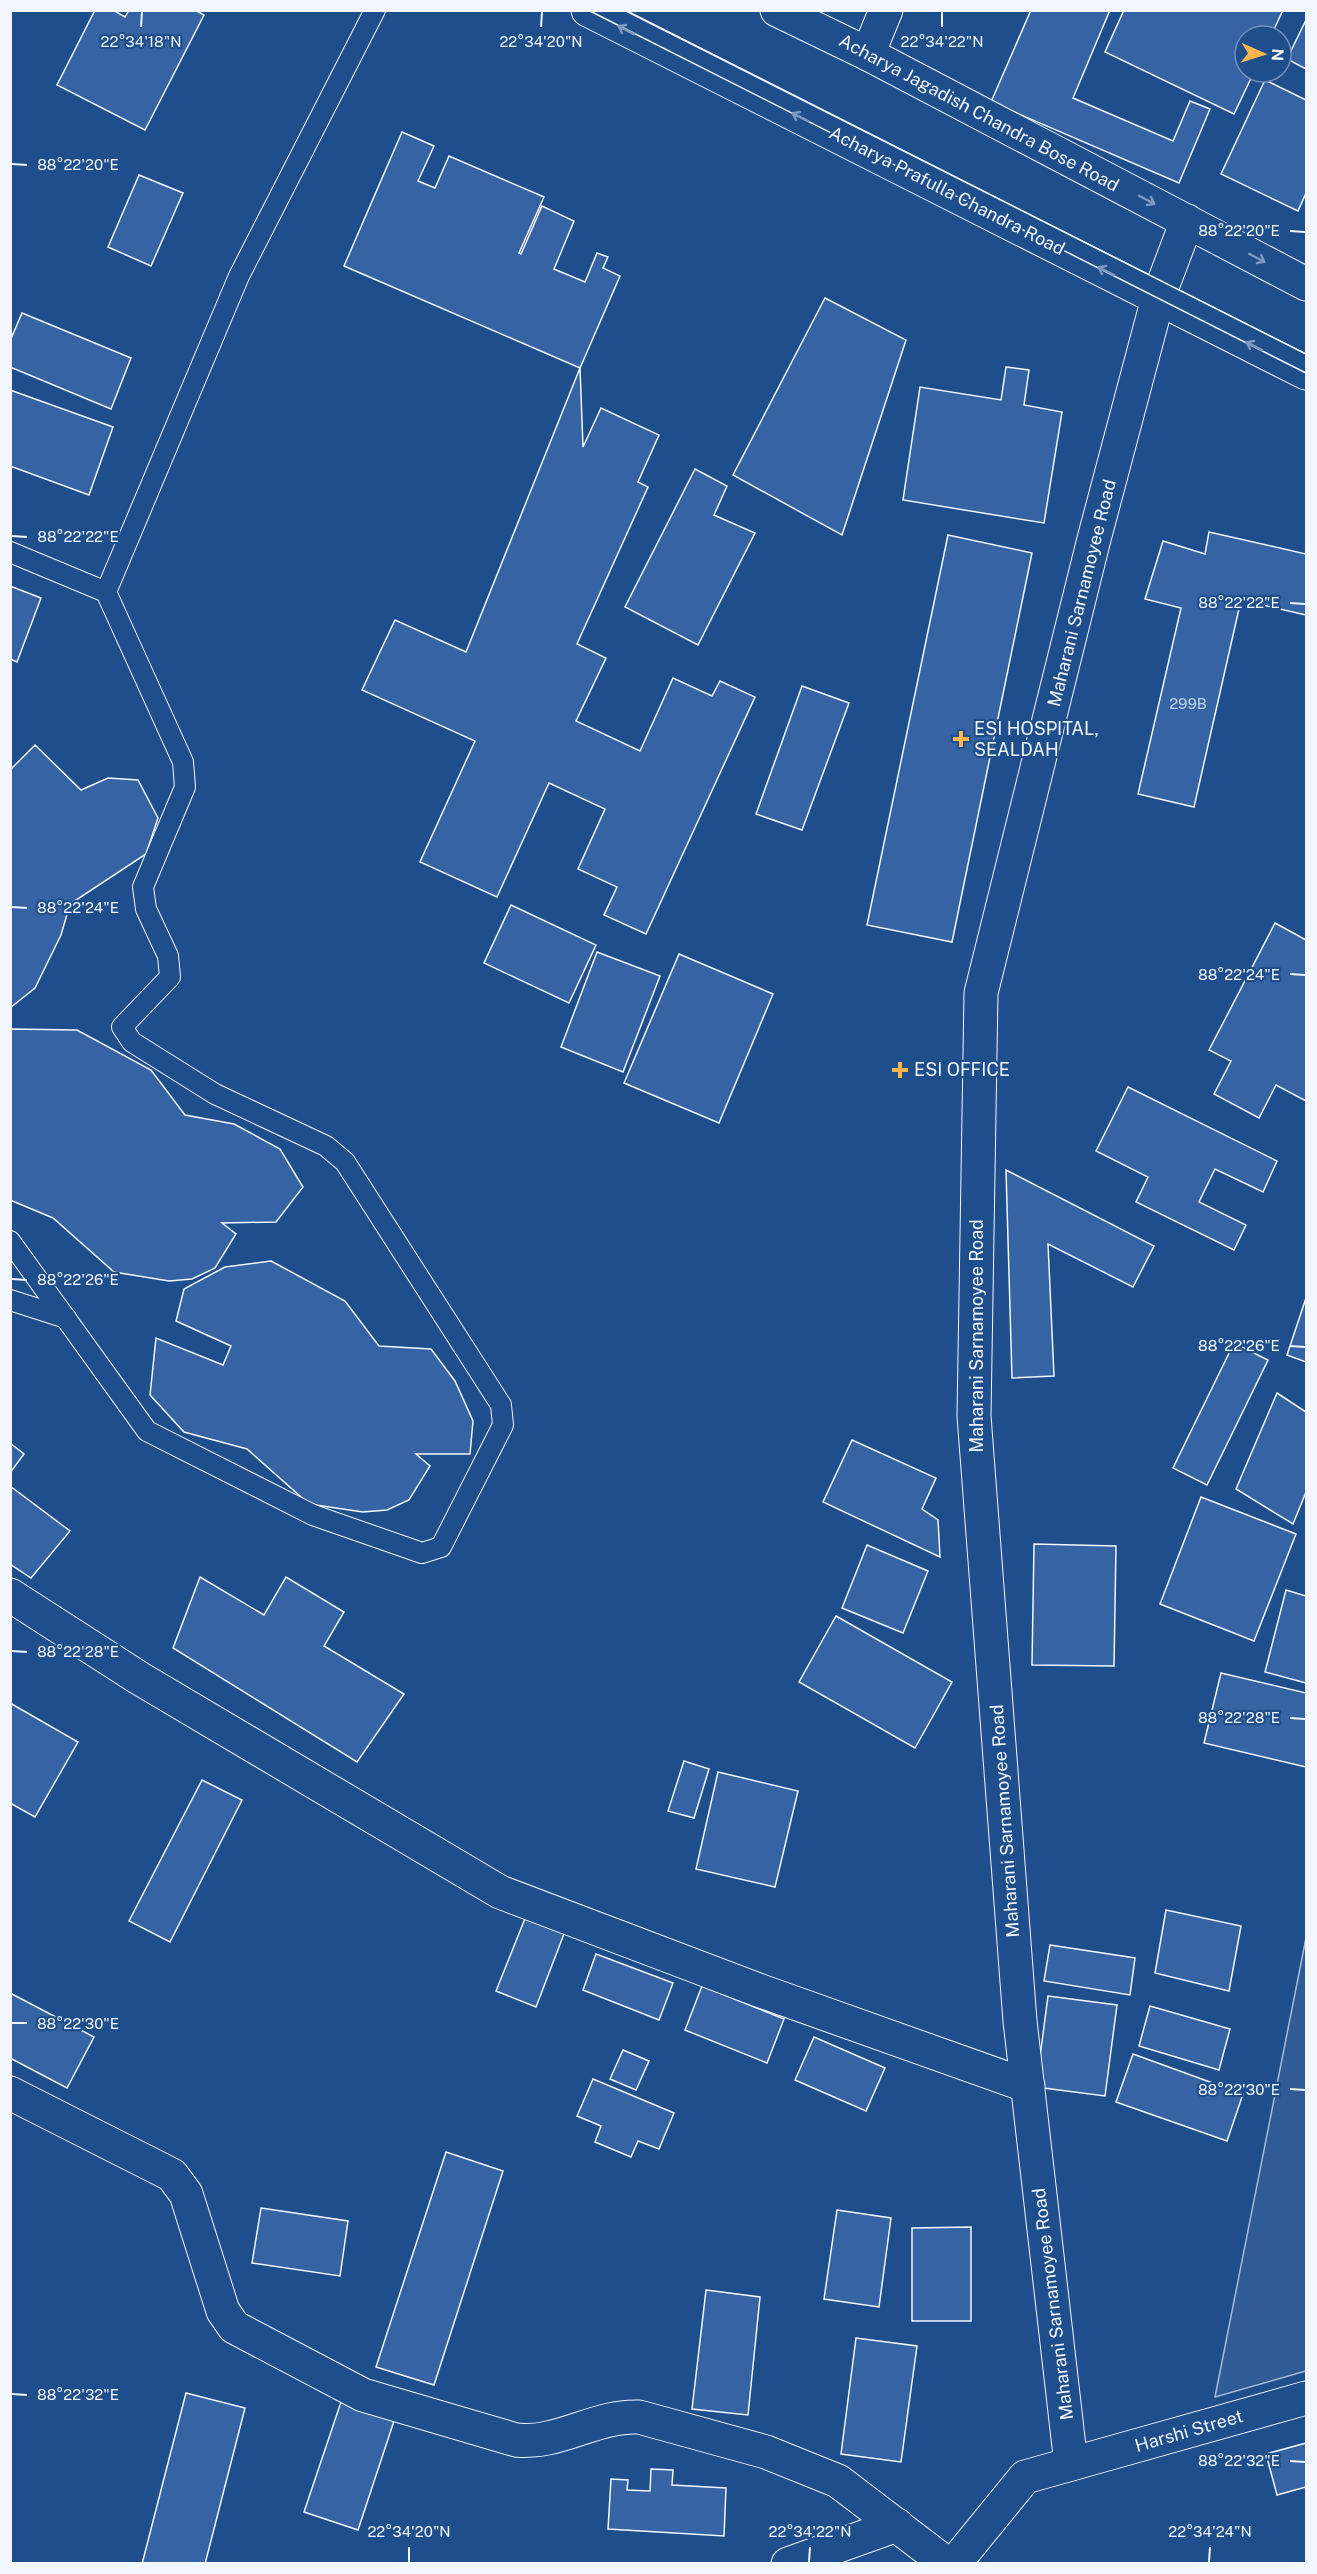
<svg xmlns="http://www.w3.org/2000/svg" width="1317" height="2574" font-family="'Public Sans',sans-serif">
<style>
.built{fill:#305b95;stroke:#a8bbd7;stroke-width:1.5}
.building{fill:#3563a3;stroke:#f2f6ff;stroke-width:1.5}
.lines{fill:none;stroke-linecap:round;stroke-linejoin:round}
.lane-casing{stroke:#f2f6ff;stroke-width:22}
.street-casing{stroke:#f2f6ff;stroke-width:35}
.secondary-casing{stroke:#f2f6ff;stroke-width:35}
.primary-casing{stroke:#f2f6ff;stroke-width:35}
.lane{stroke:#1f4e8c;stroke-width:20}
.street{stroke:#1f4e8c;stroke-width:33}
.secondary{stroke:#1f4e8c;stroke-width:33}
.primary{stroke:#1f4e8c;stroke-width:33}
.tram{stroke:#f2f6ff;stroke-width:1.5}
.oneway{stroke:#7e9ac0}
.ticks{fill:none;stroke:#f2f6ff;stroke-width:2}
.poi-dot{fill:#ffb74d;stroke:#1f4e8c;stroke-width:2}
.labels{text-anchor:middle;stroke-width:4.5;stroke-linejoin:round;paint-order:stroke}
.number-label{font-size:15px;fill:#c3d1e8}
.street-label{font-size:18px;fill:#f2f6ff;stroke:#1f4e8c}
.poi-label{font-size:18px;fill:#f2f6ff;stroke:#1f4e8c;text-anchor:start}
.ticks-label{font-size:15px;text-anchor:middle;fill:#f2f6ff;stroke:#1f4e8c;stroke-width:4.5;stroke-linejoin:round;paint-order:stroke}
</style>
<rect width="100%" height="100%" fill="#1f4e8c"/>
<path class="built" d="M1306 1938V2371L1215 2397Z"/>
<g class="building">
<path d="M95 10H113L125 17 129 10H195L204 15 145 130 57 85Z"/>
<path d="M1031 10H1110L1073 98 1173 141 1190 101 1210 109 1179 183 991 102Z"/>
<path d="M1124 10H1283L1271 36H1245V72H1254L1234 114 1105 52Z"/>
<path d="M1306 20V69L1287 59Z"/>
<path d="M1265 80 1306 100V193L1298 211 1221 174Z"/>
<path d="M402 132 434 146 418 181 435 188 449 156 544 197 519 253 521 254 542 206 574 221 554 269 585 282 597 253 608 257 603 268 620 276 580 368 344 266Z"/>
<path d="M139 175 183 193 151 266 108 247Z"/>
<path d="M825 298 906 340 842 535 733 475Z"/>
<path d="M22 313 131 358 111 409 10 367V341Z"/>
<path d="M1006 367 1029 370 1024 405 1062 412 1044 523 903 500 920 387 1001 400Z"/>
<path d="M580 368 583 447 601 408 659 435 638 482 648 487 577 644 606 658 576 721 640 751 673 678 712 696 720 681 755 697 646 934 604 915 617 887 578 869 605 809 549 783 497 897 420 862 475 741 362 690 395 620 466 652Z"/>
<path d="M10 390 113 427 89 495 10 466Z"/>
<path d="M695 469 727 486 714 515 755 533 698 645 625 607Z"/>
<path d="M1209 532 1306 554V615L1241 600 1194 807 1138 794 1181 608 1145 599 1163 541 1205 554Z"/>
<path d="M948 535 1032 553 952 942 867 925Z"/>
<path d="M10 586 41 598 17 662 10 659Z"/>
<path d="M802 686 849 703 802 830 756 814Z"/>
<path d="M35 745 81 790 108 778 138 780 158 818 146 854 70 904 61 935 35 988 10 1008V770Z"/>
<path d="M511 905 596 945 569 1003 484 963Z"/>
<path d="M1275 923 1306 940V1101L1276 1085 1259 1118 1214 1094 1231 1061 1209 1050Z"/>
<path d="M597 952 660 976 623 1072 561 1047Z"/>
<path d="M679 954 773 994 719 1123 624 1083Z"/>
<path d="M10 1029 77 1030 151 1070 185 1115 234 1124 280 1149 303 1187 276 1222 222 1223 236 1234 215 1268 192 1279 169 1281 114 1272 53 1218 10 1200Z"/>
<path d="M1128 1087 1277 1161 1263 1192 1215 1169 1199 1202 1246 1225 1234 1250 1136 1202 1148 1177 1096 1151Z"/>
<path d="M1006 1170 1154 1246 1133 1287 1048 1244 1054 1376 1012 1378Z"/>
<path d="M271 1261 345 1301 379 1346 431 1349 455 1381 473 1421 470 1454H416L430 1466 409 1500 387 1510 363 1512 309 1504 247 1449 184 1432 150 1395 156 1338 223 1365 231 1346 176 1321 184 1289 225 1267Z"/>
<path d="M1306 1298V1362L1287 1355Z"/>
<path d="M1234 1343 1268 1360 1207 1485 1173 1468Z"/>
<path d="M1277 1393 1306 1412V1492L1293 1524 1236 1489Z"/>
<path d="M852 1440 936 1478 922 1509 938 1520 940 1557 823 1502Z"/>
<path d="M10 1443 24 1454 10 1473Z"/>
<path d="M10 1486 70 1531 31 1578 10 1564Z"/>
<path d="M1201 1497 1296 1534 1254 1641 1160 1604Z"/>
<path d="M1034 1544 1116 1546 1114 1666 1032 1665Z"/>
<path d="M867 1545 928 1571 903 1633 842 1608Z"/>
<path d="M200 1577 264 1615 286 1577 344 1612 324 1646 404 1694 357 1762 173 1648Z"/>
<path d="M1286 1590 1306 1596V1683L1265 1672Z"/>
<path d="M836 1616 952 1682 915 1748 799 1682Z"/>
<path d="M1221 1673 1306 1693V1767L1204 1743Z"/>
<path d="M10 1703 78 1742 35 1817 10 1803Z"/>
<path d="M684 1761 709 1769 694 1818 668 1811Z"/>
<path d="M718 1772 798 1791 775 1887 696 1869Z"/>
<path d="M202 1780 242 1800 170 1942 129 1921Z"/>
<path d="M1166 1910 1241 1926 1229 1991 1155 1973Z"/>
<path d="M528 1911 567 1926 536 2007 496 1991Z"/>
<path d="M1050 1945 1135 1958 1130 1995 1044 1981Z"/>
<path d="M596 1954 673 1983 659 2020 583 1990Z"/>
<path d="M702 1986 784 2019 767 2063 685 2030Z"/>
<path d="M10 1993 94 2037 67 2088 10 2058Z"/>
<path d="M1048 1996 1117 2005 1105 2096 1036 2087Z"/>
<path d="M1150 2006 1230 2029 1219 2070 1139 2046Z"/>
<path d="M814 2037 885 2068 866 2111 795 2080Z"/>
<path d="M623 2050 649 2061 636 2090 610 2079Z"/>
<path d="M1133 2054 1243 2094 1227 2141 1116 2102Z"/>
<path d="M593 2079 674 2113 659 2149 638 2141 631 2157 595 2142 601 2126 577 2116Z"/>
<path d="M446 2152 503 2171 434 2385 376 2367Z"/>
<path d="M261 2208 348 2221 340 2276 252 2263Z"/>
<path d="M837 2210 891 2218 879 2307 824 2299Z"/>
<path d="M971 2227V2321H912V2228Z"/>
<path d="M706 2290 760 2297 748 2415 692 2409Z"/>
<path d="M856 2338 917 2346 901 2462 841 2454Z"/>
<path d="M186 2393 245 2408 205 2564H142Z"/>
<path d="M341 2402 394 2421 358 2530 304 2512Z"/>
<path d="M1306 2443V2487L1277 2495 1266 2454Z"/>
<path d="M651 2469 673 2470 672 2485 726 2488 724 2536 608 2529 611 2479 628 2480 627 2490 650 2491Z"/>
</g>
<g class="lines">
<defs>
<g id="lane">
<path d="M10 552 106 592 183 762 185 787 143 887 146 909 168 956 170 977 122 1027 132 1042 215 1094 326 1146 345 1162 501 1405 503 1425 441 1547 422 1553 313 1515 147 1431 10 1241"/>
<path d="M106 592 239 276 375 10"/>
<path d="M10 1300 66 1318"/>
</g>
<g id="street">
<path d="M868 54 886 10"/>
<path d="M10 1595 139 1678 500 1892 761 1991 1028 2086"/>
<path d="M10 2093 172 2175 186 2194 223 2311 234 2327 363 2395 516 2440C558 2445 596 2415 639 2417L766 2452 838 2481 947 2564"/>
<path d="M788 2564 897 2525"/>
</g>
<g id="secondary">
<path d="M1071 2464 1020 2021 974 1416 981 993 1094 539 1158 298 1187 221"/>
<path d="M954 2564 1025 2477 1306 2398"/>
</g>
<g id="primary">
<path d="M588 10 1306 373"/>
<path d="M777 10 868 54 1306 284"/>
</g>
</defs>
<use href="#lane" class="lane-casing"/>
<use href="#street" class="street-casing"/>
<use href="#secondary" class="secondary-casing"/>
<use href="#primary" class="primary-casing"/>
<use href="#lane" class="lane"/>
<use href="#street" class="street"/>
<use href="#secondary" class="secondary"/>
<use href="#primary" class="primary"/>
<g class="tram">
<path d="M588 10 1306 373"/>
<path d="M624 10 1306 354"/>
</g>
</g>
<defs><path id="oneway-shaft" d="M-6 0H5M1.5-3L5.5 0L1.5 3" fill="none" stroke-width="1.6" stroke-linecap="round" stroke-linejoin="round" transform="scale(1.5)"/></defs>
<g class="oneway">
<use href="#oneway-shaft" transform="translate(626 30) rotate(-153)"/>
<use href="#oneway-shaft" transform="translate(800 117) rotate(-153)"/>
<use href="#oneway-shaft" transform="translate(1147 200) rotate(28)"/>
<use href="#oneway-shaft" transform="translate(1257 258) rotate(28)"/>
<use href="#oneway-shaft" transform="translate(1106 271) rotate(-153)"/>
<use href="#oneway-shaft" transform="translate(1254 346) rotate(-153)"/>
</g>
<path class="ticks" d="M141 27 142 12M541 27 542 12M942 27V12M12 164 27 165M1290 231 1305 232M12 536 27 537M1290 603 1305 604M12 907 27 908M1290 974 1305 975M12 1279 27 1280M1290 1346 1305 1347M12 1651 27 1652M1290 1718 1305 1719M12 2023H27M1290 2089 1305 2090M12 2394 27 2395M1290 2461 1305 2462M409 2562V2547M809 2562 810 2547M1209 2562 1210 2547"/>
<g class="poi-dot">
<path d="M958 730h6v6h6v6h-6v6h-6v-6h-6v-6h6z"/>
<path d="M897 1061h6v6h6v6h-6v6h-6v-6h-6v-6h6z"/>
</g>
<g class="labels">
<g class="number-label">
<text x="1188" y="709">299B</text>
</g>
<g class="street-label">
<text transform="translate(979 113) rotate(28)" y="6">Acharya Jagadish Chandra Bose Road</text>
<text transform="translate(947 191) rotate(27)" y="6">Acharya Prafulla Chandra Road</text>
<text transform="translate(1082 593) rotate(-76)" y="6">Maharani Sarnamoyee Road</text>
<text transform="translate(977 1336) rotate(-90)" y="6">Maharani Sarnamoyee Road</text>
<text transform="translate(1005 1821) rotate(-94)" y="6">Maharani Sarnamoyee Road</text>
<text transform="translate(1053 2304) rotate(-97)" y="6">Maharani Sarnamoyee Road</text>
<text transform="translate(1189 2431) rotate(-16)" y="6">Harshi Street</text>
</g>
<g class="poi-label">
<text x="974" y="735">ESI HOSPITAL,<tspan x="974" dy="21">SEALDAH</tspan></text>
<text x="914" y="1076">ESI OFFICE</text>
</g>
</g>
<g class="ticks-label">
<text x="141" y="47">22°34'18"N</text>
<text x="541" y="47">22°34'20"N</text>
<text x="942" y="47">22°34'22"N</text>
<text x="78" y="170">88°22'20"E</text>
<text x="1239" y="236">88°22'20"E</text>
<text x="78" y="542">88°22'22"E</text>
<text x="1239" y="608">88°22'22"E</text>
<text x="78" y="913">88°22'24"E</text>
<text x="1239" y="980">88°22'24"E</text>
<text x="78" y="1285">88°22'26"E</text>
<text x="1239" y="1351">88°22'26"E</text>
<text x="78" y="1657">88°22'28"E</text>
<text x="1239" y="1723">88°22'28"E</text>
<text x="78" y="2029">88°22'30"E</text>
<text x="1239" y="2095">88°22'30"E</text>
<text x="78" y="2400">88°22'32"E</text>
<text x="1239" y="2466">88°22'32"E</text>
<text x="409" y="2537">22°34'20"N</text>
<text x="810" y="2537">22°34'22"N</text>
<text x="1210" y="2537">22°34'24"N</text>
</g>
<rect width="1317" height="2574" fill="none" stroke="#f2f6ff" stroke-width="24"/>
<g transform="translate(1263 54) rotate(93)"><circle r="28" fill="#1f4e8c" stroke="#7391ba" stroke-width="1.5"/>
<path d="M0-4.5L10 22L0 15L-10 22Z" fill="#ffb74d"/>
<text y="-9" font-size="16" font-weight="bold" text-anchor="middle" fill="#f2f6ff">N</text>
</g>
</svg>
